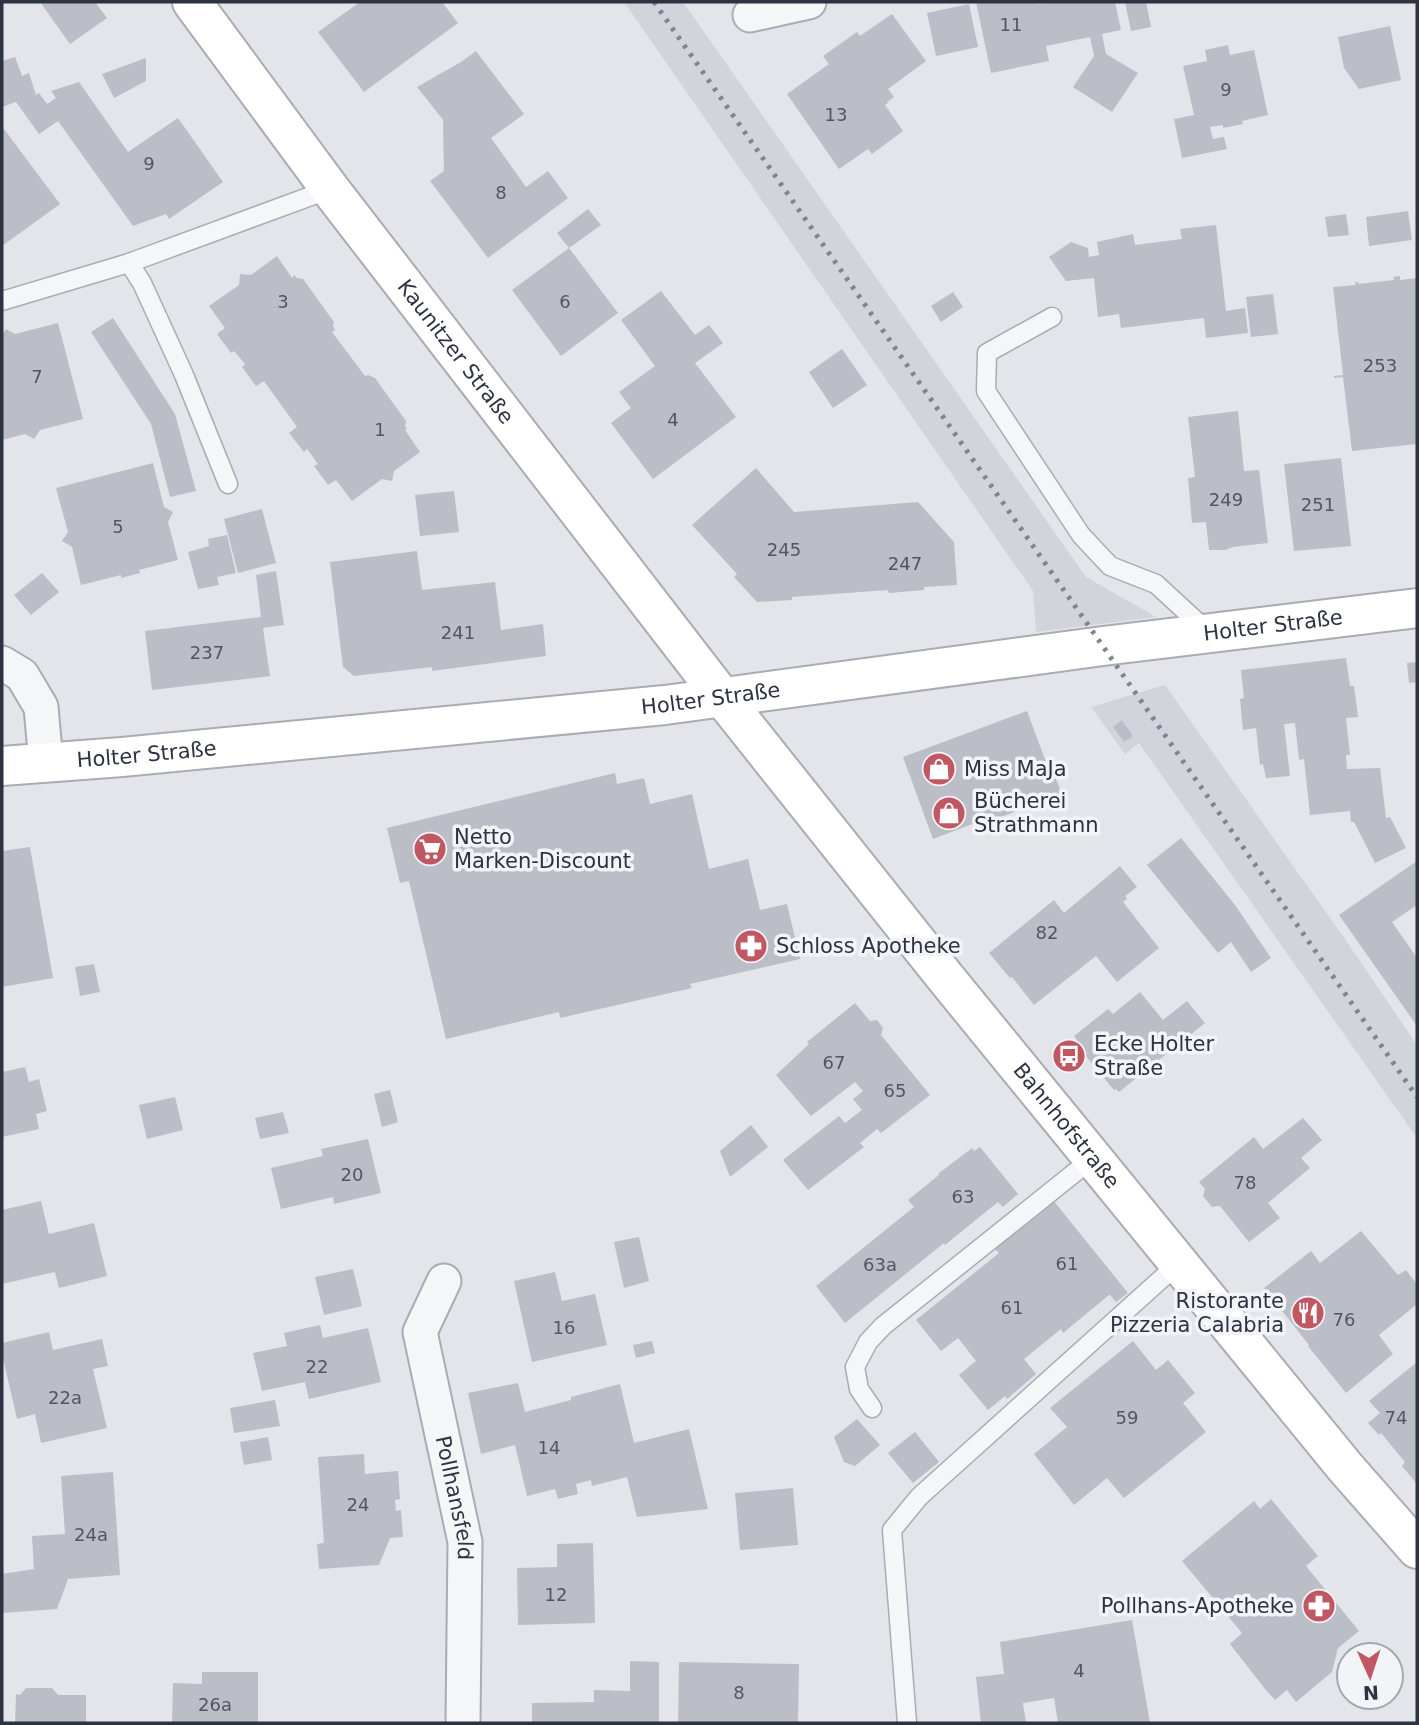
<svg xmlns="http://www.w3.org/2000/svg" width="1419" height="1725" font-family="'DejaVu Sans',sans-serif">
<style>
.built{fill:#d1d4db}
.building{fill:#bbbec6}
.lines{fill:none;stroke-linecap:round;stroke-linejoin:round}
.lane-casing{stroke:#a9acb4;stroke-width:21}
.street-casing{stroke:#a9acb4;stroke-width:37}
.secondary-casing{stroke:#a9acb4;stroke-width:42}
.lane{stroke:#f5f6f8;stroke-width:18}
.street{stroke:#f5f6f8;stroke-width:33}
.secondary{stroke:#fff;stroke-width:38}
.rail{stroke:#7e8591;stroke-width:5;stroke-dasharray:3.5 7;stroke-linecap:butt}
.labels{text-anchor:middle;stroke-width:7;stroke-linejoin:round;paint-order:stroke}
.number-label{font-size:18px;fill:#505662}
.street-label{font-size:21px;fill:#2d3340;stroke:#f2f4f7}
.poi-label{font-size:21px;fill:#2d3340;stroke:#f2f4f7;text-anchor:start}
</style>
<rect width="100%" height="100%" fill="#e3e5ea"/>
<g class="built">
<path d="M624 2H683L1086 577 1156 617 1036 632 1033 591Z"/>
<path d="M1165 685 1345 939 1417 1045V1138L1139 743 1125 754 1091 707Z"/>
</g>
<g class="building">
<path d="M40 2H95L107 18 70 44Z"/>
<path d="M360 2H419L420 3 422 2H442L458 23 364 92 318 32Z"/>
<path d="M976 2H1036L1037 4 1048 2H1115L1121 30 1102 34 1106 54 1138 73 1112 112 1073 87 1094 56 1090 37 1046 46 1049 61 991 73Z"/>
<path d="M1125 2H1146L1151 27 1131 31Z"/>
<path d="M969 4 978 47 936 56 927 13Z"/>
<path d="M892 14 926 61 888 89 894 97 887 102 888 103 885 105 903 131 872 154 868 149 839 169 787 94 829 64 823 56 857 32 860 36Z"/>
<path d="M1390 26 1401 80 1359 89 1344 68 1338 37Z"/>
<path d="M1228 45 1230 55 1254 50 1268 115 1242 121 1243 124 1223 128V125L1210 127 1213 139 1224 137 1227 149 1182 158 1174 119 1194 115 1183 66 1207 61 1205 50Z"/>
<path d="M476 51 524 114 491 138 526 187 548 171 568 198 488 258 430 181 444 171 443 122 444 121 417 87 461 62Z"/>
<path d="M15 57 22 76 29 73 36 95 39 93 47 104 56 98 51 91 79 82 128 152 178 118 223 182 169 219 166 214 133 226 58 121 39 134 16 102 2 107V61Z"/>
<path d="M146 58V81L114 98 102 74Z"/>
<path d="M4 129 60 204 2 246V131Z"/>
<path d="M588 209 601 225 569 248 557 233Z"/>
<path d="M1408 211 1412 240 1369 246 1366 217Z"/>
<path d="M1346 214 1349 235 1328 237 1325 217Z"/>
<path d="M1216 225 1226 311 1245 308 1248 333 1206 338 1204 318 1121 328 1119 314 1098 317 1094 278 1066 281 1049 257 1071 242 1088 248 1089 257 1099 255 1097 242 1133 234 1135 245 1182 239 1180 229Z"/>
<path d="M569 248 618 313 561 356 512 290Z"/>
<path d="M277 256 292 278 294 275 297 278 303 279 334 322 333 326 335 330 332 332 365 376 368 375 375 378 406 421 405 426 407 429 405 430 420 452 394 471 392 481 382 479 352 501 336 480 328 485 314 466 318 464 307 449 304 452 289 433 297 427 264 381 256 386 242 367 245 364 234 351 231 353 217 334 225 328 209 306 239 285 240 274 251 275Z"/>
<path d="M1400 276V280L1417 278V444L1352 451 1343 377 1334 378V376L1343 375 1333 287 1356 285 1355 282H1358V284L1394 280 1393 277Z"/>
<path d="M661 291 695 335 709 325 723 343 695 363 736 417 653 479 611 423 631 408 619 392 655 366 621 320Z"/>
<path d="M953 292 963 307 941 322 931 306Z"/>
<path d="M1273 294 1278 334 1251 337 1246 297Z"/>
<path d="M113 318 175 414 196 491 170 497 151 424 91 332Z"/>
<path d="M58 323 83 419 40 430 34 439 25 434 2 440V335L6 329 15 334Z"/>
<path d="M842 349 867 385 833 408 809 372Z"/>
<path d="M1238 411 1244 471 1259 470 1268 543 1233 547 1225 550H1209L1206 522 1192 523 1188 478 1195 477 1188 417Z"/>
<path d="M1341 458 1351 546 1294 551 1284 464Z"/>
<path d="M153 463 164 507 173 512 168 522 178 560 139 570 140 573 121 578V575L81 585 72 547 62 541 68 532 56 488Z"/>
<path d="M756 468 794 512 918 502 954 542 957 585 924 587V590L889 593 888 590 792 597V600L757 602 734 577 737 574 692 525Z"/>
<path d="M454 491 459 532 420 536 415 495Z"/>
<path d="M262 509 276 563 238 573 224 519Z"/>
<path d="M227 535 236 573 217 577 219 585 198 589 188 552 209 546 208 539Z"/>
<path d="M417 551 422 590 495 582 501 630 543 624 546 656 432 671V667L354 676 343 667 330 562Z"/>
<path d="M276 571 284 625 263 628 270 676 152 690 145 631 261 617 256 575Z"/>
<path d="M42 573 59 592 31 615 14 595Z"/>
<path d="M1346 658 1350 686H1354L1358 717 1346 718 1350 755H1346L1347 769 1380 768 1386 818 1390 817 1406 848 1375 863 1354 822H1351L1350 811 1310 815 1304 759 1299 760 1295 723 1284 724 1290 776 1266 778 1263 764 1260 765 1256 728 1243 730 1240 699 1244 698 1241 670Z"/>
<path d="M1417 662V682L1409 683 1407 663Z"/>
<path d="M1027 711 1050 773 1053 772 1062 794 985 823 983 820 933 839 903 757Z"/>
<path d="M1122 720 1133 736 1124 742 1113 727Z"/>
<path d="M615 773 617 784 644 778 650 804 692 794 709 869 748 859 760 910 787 904 800 959 690 984 692 988 560 1018 559 1012 446 1039 409 881 400 883 387 828Z"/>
<path d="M1181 838 1235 905 1271 958 1251 972 1231 942 1218 953 1147 865Z"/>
<path d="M30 847 53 978 2 987V851Z"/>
<path d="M1417 861V905L1392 922 1417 958V1026L1339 915Z"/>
<path d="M1120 866 1137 887 1125 896 1127 899 1123 902 1159 948 1117 982 1096 956 1034 1005 1012 977 1010 978 989 953 1054 900 1064 913Z"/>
<path d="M94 964 100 992 80 996 75 967Z"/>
<path d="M1140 992 1163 1020 1187 1001 1205 1023 1119 1092 1116 1089 1114 1090 1075 1043 1077 1040 1074 1036 1108 1009 1113 1014Z"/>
<path d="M855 1003 870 1021 877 1020 883 1028 881 1035 930 1095 881 1133 877 1129 860 1143 864 1147 808 1190 783 1160 839 1116 845 1123 862 1110 853 1099 863 1091 855 1082 811 1116 776 1075 809 1044 807 1042Z"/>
<path d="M25 1067 29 1082 39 1079 47 1111 36 1114 39 1129 2 1137V1072Z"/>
<path d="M390 1090 398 1122 382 1127 374 1094Z"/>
<path d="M175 1097 183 1130 147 1139 139 1105Z"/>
<path d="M283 1112 289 1133 260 1139 255 1118Z"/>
<path d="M1303 1118 1322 1140 1301 1158 1310 1168 1268 1203 1280 1218 1249 1242 1220 1206 1212 1207 1203 1196 1205 1189 1199 1182 1254 1137 1263 1149Z"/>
<path d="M751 1125 768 1147 730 1177 720 1151Z"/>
<path d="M368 1139 381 1193 334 1204 333 1197 281 1209 271 1168 323 1156 321 1149Z"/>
<path d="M980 1147 1018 1194 1003 1207 998 1202 945 1245 944 1243 845 1323 816 1286 914 1207 908 1200 939 1175 938 1174 972 1148 974 1151Z"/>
<path d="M1053 1200 1128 1293 1116 1302 1110 1295H1109L1063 1333 1061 1329 1024 1359 1036 1374 1007 1399 1005 1396 988 1410 959 1375 976 1361 958 1338 941 1351 916 1320 999 1253 994 1248Z"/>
<path d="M41 1201 49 1234 94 1223 107 1276 59 1288 55 1272 2 1284V1210Z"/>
<path d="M1361 1231 1398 1275 1406 1270 1417 1284V1304L1379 1335 1393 1354 1346 1393 1308 1346 1309 1345 1264 1288 1311 1251 1320 1263Z"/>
<path d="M639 1237 649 1281 624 1288 614 1242Z"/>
<path d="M353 1269 362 1306 324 1315 315 1277Z"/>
<path d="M555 1272 562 1301 595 1294 607 1345 532 1362 514 1281Z"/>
<path d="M320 1325 323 1338 368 1328 381 1382 309 1399 305 1382 262 1391 253 1353 287 1346 284 1333Z"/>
<path d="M49 1332 53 1350 102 1339 108 1366 93 1369 107 1428 41 1443 35 1414 17 1419 2 1354V1343Z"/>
<path d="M652 1341 655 1353 636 1358 633 1345Z"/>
<path d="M1133 1341 1156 1370 1168 1360 1195 1393 1183 1403 1206 1432 1124 1498 1107 1478 1074 1505 1034 1454 1067 1427 1050 1408Z"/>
<path d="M1417 1362V1484L1402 1466 1405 1462 1381 1433 1379 1435 1368 1423 1380 1413 1369 1401Z"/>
<path d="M518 1383 525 1412 571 1400V1397L620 1384 634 1443 689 1429 708 1509 637 1517 627 1477 592 1486 591 1480 576 1484 578 1494 558 1499 555 1489 527 1496 515 1445 481 1454 468 1393Z"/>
<path d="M275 1400 280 1426 234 1433 230 1408Z"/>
<path d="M857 1419 880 1445 855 1466 844 1462 834 1437Z"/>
<path d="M915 1432 939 1462 913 1483 888 1453Z"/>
<path d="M268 1437 272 1460 244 1465 240 1442Z"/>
<path d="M364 1454 365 1474 398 1471 400 1499 395 1500 396 1511 401 1510 403 1537 390 1538 379 1565 319 1569 317 1544 324 1543 318 1457Z"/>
<path d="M113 1472 120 1575 68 1579 57 1609 2 1613V1574L34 1569 32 1536 65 1534 61 1476Z"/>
<path d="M793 1488 798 1545 740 1550 735 1493Z"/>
<path d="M1271 1499 1318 1556 1306 1566 1359 1631 1338 1648 1332 1672 1296 1702 1287 1690 1275 1700 1265 1689 1230 1644 1242 1633 1182 1561 1254 1501 1260 1509Z"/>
<path d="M593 1543 595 1623 518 1625 517 1568 557 1567V1544Z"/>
<path d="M1132 1620 1150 1723H1058L1054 1698 1023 1703 1026 1723H981L976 1677 1004 1674 1000 1642Z"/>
<path d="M630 1661 659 1662V1722L639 1723H532V1703L594 1702V1690L630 1691Z"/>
<path d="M679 1662 799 1664 798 1723H678Z"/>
<path d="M202 1672H258V1723H172L173 1683 202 1684Z"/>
<path d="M26 1688H52L58 1695H86V1723H15L16 1694 20 1695Z"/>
</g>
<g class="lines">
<defs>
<g id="lane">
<path d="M129 263 142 283 184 375 228 484"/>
<path d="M2 301 129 263 330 189"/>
<path d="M1052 317 987 353 986 391 1081 535 1110 566 1156 584 1207 631"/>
<path d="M872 1408 859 1389 855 1367 868 1342 883 1326 1093 1158"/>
<path d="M907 1723 892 1530 919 1497 1179 1263"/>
</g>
<g id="street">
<path d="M750 15 809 2"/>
<path d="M2 663 22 675 41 707 46 763"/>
<path id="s1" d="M444 1281 420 1332 465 1542 463 1723"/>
</g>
<g id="secondary">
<path id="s2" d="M192 2 330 189 722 697 945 977 1345 1467 1417 1549"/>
<path id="s3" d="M2 766 122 757 665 705 1103 646 1417 608"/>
</g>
</defs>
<use href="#lane" class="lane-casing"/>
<use href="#street" class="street-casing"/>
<use href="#secondary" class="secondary-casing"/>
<use href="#lane" class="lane"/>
<use href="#street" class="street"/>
<use href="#secondary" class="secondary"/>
<path class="rail" d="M654 2 1417 1097"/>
</g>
<defs>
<symbol id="shop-disc" viewBox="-11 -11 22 22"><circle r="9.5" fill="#c05763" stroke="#f2f4f7"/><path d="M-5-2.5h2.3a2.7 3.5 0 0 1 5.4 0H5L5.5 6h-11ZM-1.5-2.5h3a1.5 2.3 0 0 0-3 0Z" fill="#fff"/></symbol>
<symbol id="supermarket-disc" viewBox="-11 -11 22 22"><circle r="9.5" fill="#c05763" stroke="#f2f4f7"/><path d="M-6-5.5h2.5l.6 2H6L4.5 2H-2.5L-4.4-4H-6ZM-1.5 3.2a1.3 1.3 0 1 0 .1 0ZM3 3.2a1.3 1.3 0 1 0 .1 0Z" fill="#fff"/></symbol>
<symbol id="pharmacy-disc" viewBox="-11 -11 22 22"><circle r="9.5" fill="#c05763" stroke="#f2f4f7"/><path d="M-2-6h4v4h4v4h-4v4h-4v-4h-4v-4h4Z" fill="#fff"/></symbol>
<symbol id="bus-disc" viewBox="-11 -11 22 22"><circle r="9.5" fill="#c05763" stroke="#f2f4f7"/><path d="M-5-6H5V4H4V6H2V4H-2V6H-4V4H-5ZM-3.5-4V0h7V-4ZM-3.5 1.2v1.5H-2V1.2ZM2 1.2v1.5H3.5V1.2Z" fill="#fff"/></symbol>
<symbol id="restaurant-disc" viewBox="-11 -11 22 22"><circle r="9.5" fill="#c05763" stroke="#f2f4f7"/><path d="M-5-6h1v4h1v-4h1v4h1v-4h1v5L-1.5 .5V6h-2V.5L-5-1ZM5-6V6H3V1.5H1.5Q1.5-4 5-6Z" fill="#fff"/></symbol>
</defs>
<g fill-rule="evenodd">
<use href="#shop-disc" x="920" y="750" width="38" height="38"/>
<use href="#shop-disc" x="930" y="794" width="38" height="38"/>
<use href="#supermarket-disc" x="411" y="830" width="38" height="38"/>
<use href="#pharmacy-disc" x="732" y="927" width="38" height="38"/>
<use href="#bus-disc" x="1050" y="1037" width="38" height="38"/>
<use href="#restaurant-disc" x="1289" y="1294" width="38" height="38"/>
<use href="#pharmacy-disc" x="1300" y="1587" width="38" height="38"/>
</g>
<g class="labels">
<g class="number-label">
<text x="1011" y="31">11</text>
<text x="1226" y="96">9</text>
<text x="836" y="121">13</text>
<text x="149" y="170">9</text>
<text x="501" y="199">8</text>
<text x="283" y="308">3</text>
<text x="565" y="308">6</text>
<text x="1380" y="372">253</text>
<text x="37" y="383">7</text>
<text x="673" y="426">4</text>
<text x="380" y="436">1</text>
<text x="1226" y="506">249</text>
<text x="1318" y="511">251</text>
<text x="118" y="533">5</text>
<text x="784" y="556">245</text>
<text x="905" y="570">247</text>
<text x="458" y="639">241</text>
<text x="207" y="659">237</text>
<text x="1047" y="939">82</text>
<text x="834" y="1069">67</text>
<text x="895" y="1097">65</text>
<text x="352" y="1181">20</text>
<text x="1245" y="1189">78</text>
<text x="963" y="1203">63</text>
<text x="1067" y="1270">61</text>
<text x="880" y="1271">63a</text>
<text x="1012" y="1314">61</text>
<text x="1344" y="1326">76</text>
<text x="564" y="1334">16</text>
<text x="317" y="1373">22</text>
<text x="65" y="1404">22a</text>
<text x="1127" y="1424">59</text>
<text x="1396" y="1424">74</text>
<text x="549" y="1454">14</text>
<text x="358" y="1511">24</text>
<text x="91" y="1541">24a</text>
<text x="556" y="1601">12</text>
<text x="1079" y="1677">4</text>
<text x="739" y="1699">8</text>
<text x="215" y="1711">26a</text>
</g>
<g class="street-label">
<text dy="7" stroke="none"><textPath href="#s2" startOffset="438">Kaunitzer Straße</textPath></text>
<text dy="7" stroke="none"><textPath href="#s3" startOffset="1279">Holter Straße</textPath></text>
<text dy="7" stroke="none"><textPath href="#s3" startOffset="712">Holter Straße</textPath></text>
<text dy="7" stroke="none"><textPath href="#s3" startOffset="145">Holter Straße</textPath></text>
<text dy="7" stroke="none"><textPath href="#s2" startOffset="1424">Bahnhofstraße</textPath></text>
<text dy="7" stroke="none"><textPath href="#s1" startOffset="226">Pollhansfeld</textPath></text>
</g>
<g class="poi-label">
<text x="964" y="776">Miss MaJa</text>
<text x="974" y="808">Bücherei<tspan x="974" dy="24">Strathmann</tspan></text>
<text x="454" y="844">Netto<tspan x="454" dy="24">Marken-Discount</tspan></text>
<text x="776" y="953">Schloss Apotheke</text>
<text x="1094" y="1051">Ecke Holter<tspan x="1094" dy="24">Straße</tspan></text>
<text x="1284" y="1308" text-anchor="end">Ristorante<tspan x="1284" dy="24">Pizzeria Calabria</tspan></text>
<text x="1294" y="1613" text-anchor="end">Pollhans-Apotheke</text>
</g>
</g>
<rect width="1419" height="1725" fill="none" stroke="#2d3340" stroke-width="7"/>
<g transform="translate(1370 1676) rotate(177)"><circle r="33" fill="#f2f4f7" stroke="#a3a7ae" stroke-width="2"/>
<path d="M0-5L12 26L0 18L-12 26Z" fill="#c05763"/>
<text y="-10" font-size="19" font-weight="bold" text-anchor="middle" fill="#2d3340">N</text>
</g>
</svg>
